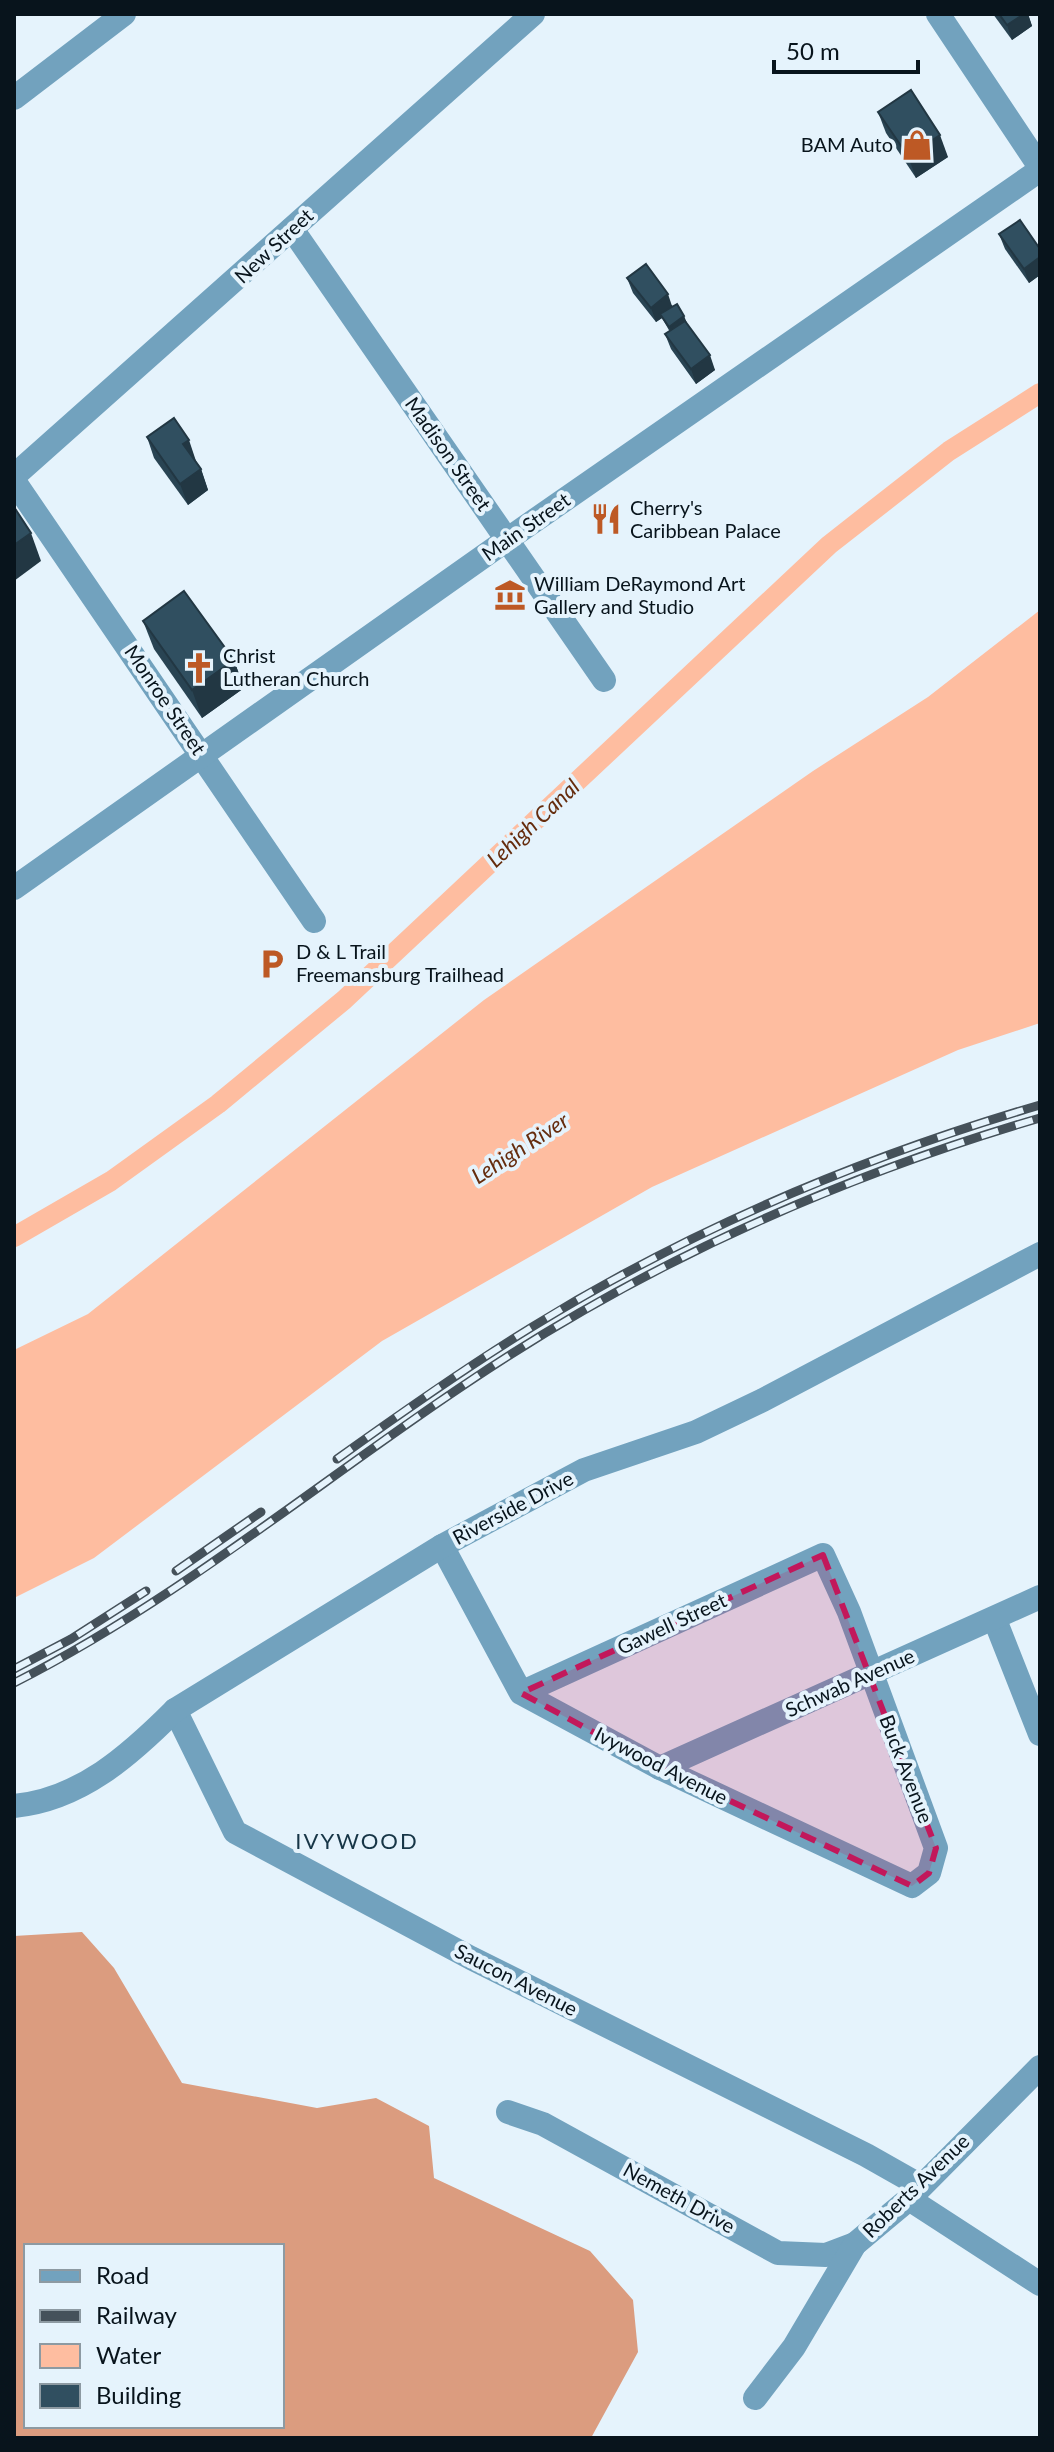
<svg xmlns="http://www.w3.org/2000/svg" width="1054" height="2452" font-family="Lato,sans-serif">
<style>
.forest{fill:#db9c7f;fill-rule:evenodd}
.water{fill:#febda0}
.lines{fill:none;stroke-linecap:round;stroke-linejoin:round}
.canal{stroke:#febda0;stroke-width:20}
.minor{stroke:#72a2be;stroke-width:24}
.rail-casing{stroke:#45515a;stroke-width:9}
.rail{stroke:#e5f3fc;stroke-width:6;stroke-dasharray:18;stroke-linecap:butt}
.wall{fill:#294453}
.shaded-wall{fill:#223743}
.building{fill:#304f60;stroke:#223743;stroke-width:2}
.marked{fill:#c2185b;fill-opacity:0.2;stroke:#c2185b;stroke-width:6;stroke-dasharray:16 10;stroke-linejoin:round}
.labels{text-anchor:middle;stroke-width:8;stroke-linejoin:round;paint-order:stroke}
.poi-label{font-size:20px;fill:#08141c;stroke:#e5f3fc;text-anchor:start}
.street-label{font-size:20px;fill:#08141c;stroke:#e5f3fc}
.water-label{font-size:22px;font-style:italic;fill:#652c0d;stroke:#e5f3fc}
.neighbourhood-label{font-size:22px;letter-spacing:2px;fill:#163546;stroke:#e5f3fc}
</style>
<rect width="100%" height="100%" fill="#e5f3fc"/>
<path class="forest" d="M82 1932 114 1968 182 2083 317 2108 376 2098 429 2126 434 2178 590 2251 633 2300 638 2352 591 2438H14V1936ZM26 2246H282V2426H26Z"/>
<path class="water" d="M1040 610V1023L958 1050 652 1187 382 1341 94 1558 14 1598V1350L88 1314 484 1000 813 771 928 697Z"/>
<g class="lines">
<path class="canal" d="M14 1237 111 1181 218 1104 344 1000 829 545 949 451 1040 393"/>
<g class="minor">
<path d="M938 14 1040 167"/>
<path d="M14 98 124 14"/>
<path d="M292 229 604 680"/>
<path d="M14 476 533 14"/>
<path d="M14 481 314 921"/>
<path d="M14 888 508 539 1040 170"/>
<path d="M442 1546 521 1693 660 1768 912 1886 929 1873 936 1848 849 1612 823 1555 521 1693"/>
<path d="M995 1620 1040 1734"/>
<path d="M175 1710 235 1832 471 1958 866 2155 919 2185"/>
<path d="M660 1768 1040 1597"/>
<path d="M14 1806C80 1800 130 1755 175 1710L442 1546 584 1470 696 1432 763 1400 1040 1254"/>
<path d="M508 2112 543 2124 778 2253 826 2255 855 2244"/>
<path d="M909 2199 1040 2284"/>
<path d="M755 2398 794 2347 855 2244 909 2199 1040 2067"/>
</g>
<defs>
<g id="rail">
<path d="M337 1459C401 1413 465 1368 532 1327 689 1230 863 1157 1040 1105"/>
<path d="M176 1571 261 1512"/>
<path d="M14 1669 71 1639 146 1591"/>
<path d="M14 1683C176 1601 317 1483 467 1383 642 1265 838 1177 1040 1118"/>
</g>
</defs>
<use href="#rail" class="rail-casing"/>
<use href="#rail" class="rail"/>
</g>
<g class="wall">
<path d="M993 14H1028L1032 26 1012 40Z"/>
<path d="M878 112 948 157 916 178 886 133Z"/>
<path d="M999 234 1040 249V275L1029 283 1005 249Z"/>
<path d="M627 278 673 306 684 316 686 324 715 370 696 384 671 349 665 334 670 332 662 318 656 322 633 293Z"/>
<path d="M147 437 196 461 201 469 208 490 188 505 154 458Z"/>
<path d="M143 621 234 660 244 688 202 718 154 649Z"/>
</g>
<g class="shaded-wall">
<path d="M1024 14H1028L1032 26 1012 40 1007 25Z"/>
<path d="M940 135 948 157 916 178 908 156Z"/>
<path d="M1040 257V275L1029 283 1024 269Z"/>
<path d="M668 294 673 309 660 314 662 318 656 322 651 308Z"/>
<path d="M684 316 687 323 671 334 669 327Z"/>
<path d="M710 355 715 370 696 384 691 369Z"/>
<path d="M189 440 196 461 191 466 183 444Z"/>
<path d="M201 469 208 490 188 505 180 484Z"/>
<path d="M31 533 41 561 14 581V545Z"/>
<path d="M234 660 244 688 202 718 192 690Z"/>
</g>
<g class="building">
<path d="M999 14H1024L1007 25Z"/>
<path d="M911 90 940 135 908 156 878 112Z"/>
<path d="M1020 220 1040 249V257L1024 269 999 234Z"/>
<path d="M646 264 668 294 651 308 627 278Z"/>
<path d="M677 304 684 316 669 327 660 314Z"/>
<path d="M685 321 710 355 691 369 665 334Z"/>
<path d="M174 418 189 440 183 444 201 469 180 484 147 437Z"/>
<path d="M14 507 31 533 14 545Z"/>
<path d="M184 591 234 660 192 690 143 621Z"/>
</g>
<path class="marked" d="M823 1555 936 1848 929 1873 912 1886 660 1768 521 1693Z"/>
<defs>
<symbol id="shop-bare" viewBox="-9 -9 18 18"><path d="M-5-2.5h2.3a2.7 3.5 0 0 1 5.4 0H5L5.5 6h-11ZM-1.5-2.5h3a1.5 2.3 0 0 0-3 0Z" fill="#bd5925" stroke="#e5f3fc" stroke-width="2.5" paint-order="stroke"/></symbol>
<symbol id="restaurant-bare" viewBox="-9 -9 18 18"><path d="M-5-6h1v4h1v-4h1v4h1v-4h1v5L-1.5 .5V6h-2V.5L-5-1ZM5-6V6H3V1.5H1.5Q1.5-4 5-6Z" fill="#bd5925" stroke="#e5f3fc" stroke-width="2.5" paint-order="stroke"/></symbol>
<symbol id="museum-bare" viewBox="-9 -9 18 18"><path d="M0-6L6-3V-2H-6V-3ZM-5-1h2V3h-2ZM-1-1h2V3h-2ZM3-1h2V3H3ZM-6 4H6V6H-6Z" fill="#bd5925" stroke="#e5f3fc" stroke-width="2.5" paint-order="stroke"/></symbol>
<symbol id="church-bare" viewBox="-9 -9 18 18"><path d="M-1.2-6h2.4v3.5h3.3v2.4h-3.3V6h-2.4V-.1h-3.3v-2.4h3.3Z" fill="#bd5925" stroke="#e5f3fc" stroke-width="2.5" paint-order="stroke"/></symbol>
<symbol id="parking-bare" viewBox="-9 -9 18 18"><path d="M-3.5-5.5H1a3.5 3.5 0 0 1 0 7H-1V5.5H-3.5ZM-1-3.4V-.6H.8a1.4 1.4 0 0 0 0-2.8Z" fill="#bd5925" stroke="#e5f3fc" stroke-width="2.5" paint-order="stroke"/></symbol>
</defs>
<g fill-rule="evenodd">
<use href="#shop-bare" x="895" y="123" width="44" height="44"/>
<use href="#restaurant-bare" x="584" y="497" width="44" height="44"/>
<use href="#museum-bare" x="488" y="573" width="44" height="44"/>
<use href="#church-bare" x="177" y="646" width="44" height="44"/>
<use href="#parking-bare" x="250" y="942" width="44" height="44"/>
</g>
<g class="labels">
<g class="poi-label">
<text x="893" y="152" text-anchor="end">BAM Auto</text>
<text x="630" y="515">Cherry's<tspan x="630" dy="23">Caribbean Palace</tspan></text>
<text x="534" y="591">William DeRaymond Art<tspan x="534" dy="23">Gallery and Studio</tspan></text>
<text x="223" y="663">Christ<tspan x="223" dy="23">Lutheran Church</tspan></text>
<text x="296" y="959">D &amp; L Trail<tspan x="296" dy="23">Freemansburg Trailhead</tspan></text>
</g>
<g class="street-label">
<text transform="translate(274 246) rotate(-43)" y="7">New Street</text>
<text transform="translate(448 454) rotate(55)" y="7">Madison Street</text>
<text transform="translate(526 527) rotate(-35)" y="7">Main Street</text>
<text transform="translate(165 700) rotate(56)" y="7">Monroe Street</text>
<text transform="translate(513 1508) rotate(-28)" y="7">Riverside Drive</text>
<text transform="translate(672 1624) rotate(-25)" y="7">Gawell Street</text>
<text transform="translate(850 1683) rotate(-24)" y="7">Schwab Avenue</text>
<text transform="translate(661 1766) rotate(27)" y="7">Ivywood Avenue</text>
<text transform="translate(906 1769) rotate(69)" y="7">Buck Avenue</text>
<text transform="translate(516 1980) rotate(27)" y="7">Saucon Avenue</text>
<text transform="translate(916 2186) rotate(-44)" y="7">Roberts Avenue</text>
<text transform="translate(679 2198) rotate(29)" y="7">Nemeth Drive</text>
</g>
<g class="water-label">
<text transform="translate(533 823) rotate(-43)" y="8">Lehigh Canal</text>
<text transform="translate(520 1148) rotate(-33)" y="8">Lehigh River</text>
</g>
<g class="neighbourhood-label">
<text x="357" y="1849">IVYWOOD</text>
</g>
</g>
<rect width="1054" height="2452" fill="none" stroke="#08141c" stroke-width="32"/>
<rect x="24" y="2244" width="260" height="184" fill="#e5f3fc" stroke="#8d9aa2" stroke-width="2"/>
<rect x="40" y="2270" width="40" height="12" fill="#72a2be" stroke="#8d9aa2" stroke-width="2"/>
<text x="96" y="2284" font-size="24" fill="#08141c">Road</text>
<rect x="40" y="2310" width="40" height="12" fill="#45515a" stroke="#8d9aa2" stroke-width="2"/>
<text x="96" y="2324" font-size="24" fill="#08141c">Railway</text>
<rect x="40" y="2344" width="40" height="24" fill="#febda0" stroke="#8d9aa2" stroke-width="2"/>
<text x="96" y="2364" font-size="24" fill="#08141c">Water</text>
<rect x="40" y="2384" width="40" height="24" fill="#304f60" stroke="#8d9aa2" stroke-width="2"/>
<text x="96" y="2404" font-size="24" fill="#08141c">Building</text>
<path d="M774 60v12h144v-12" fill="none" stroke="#08141c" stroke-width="4"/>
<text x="786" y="60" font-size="24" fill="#08141c" stroke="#e5f3fc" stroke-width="6" paint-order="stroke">50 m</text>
</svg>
